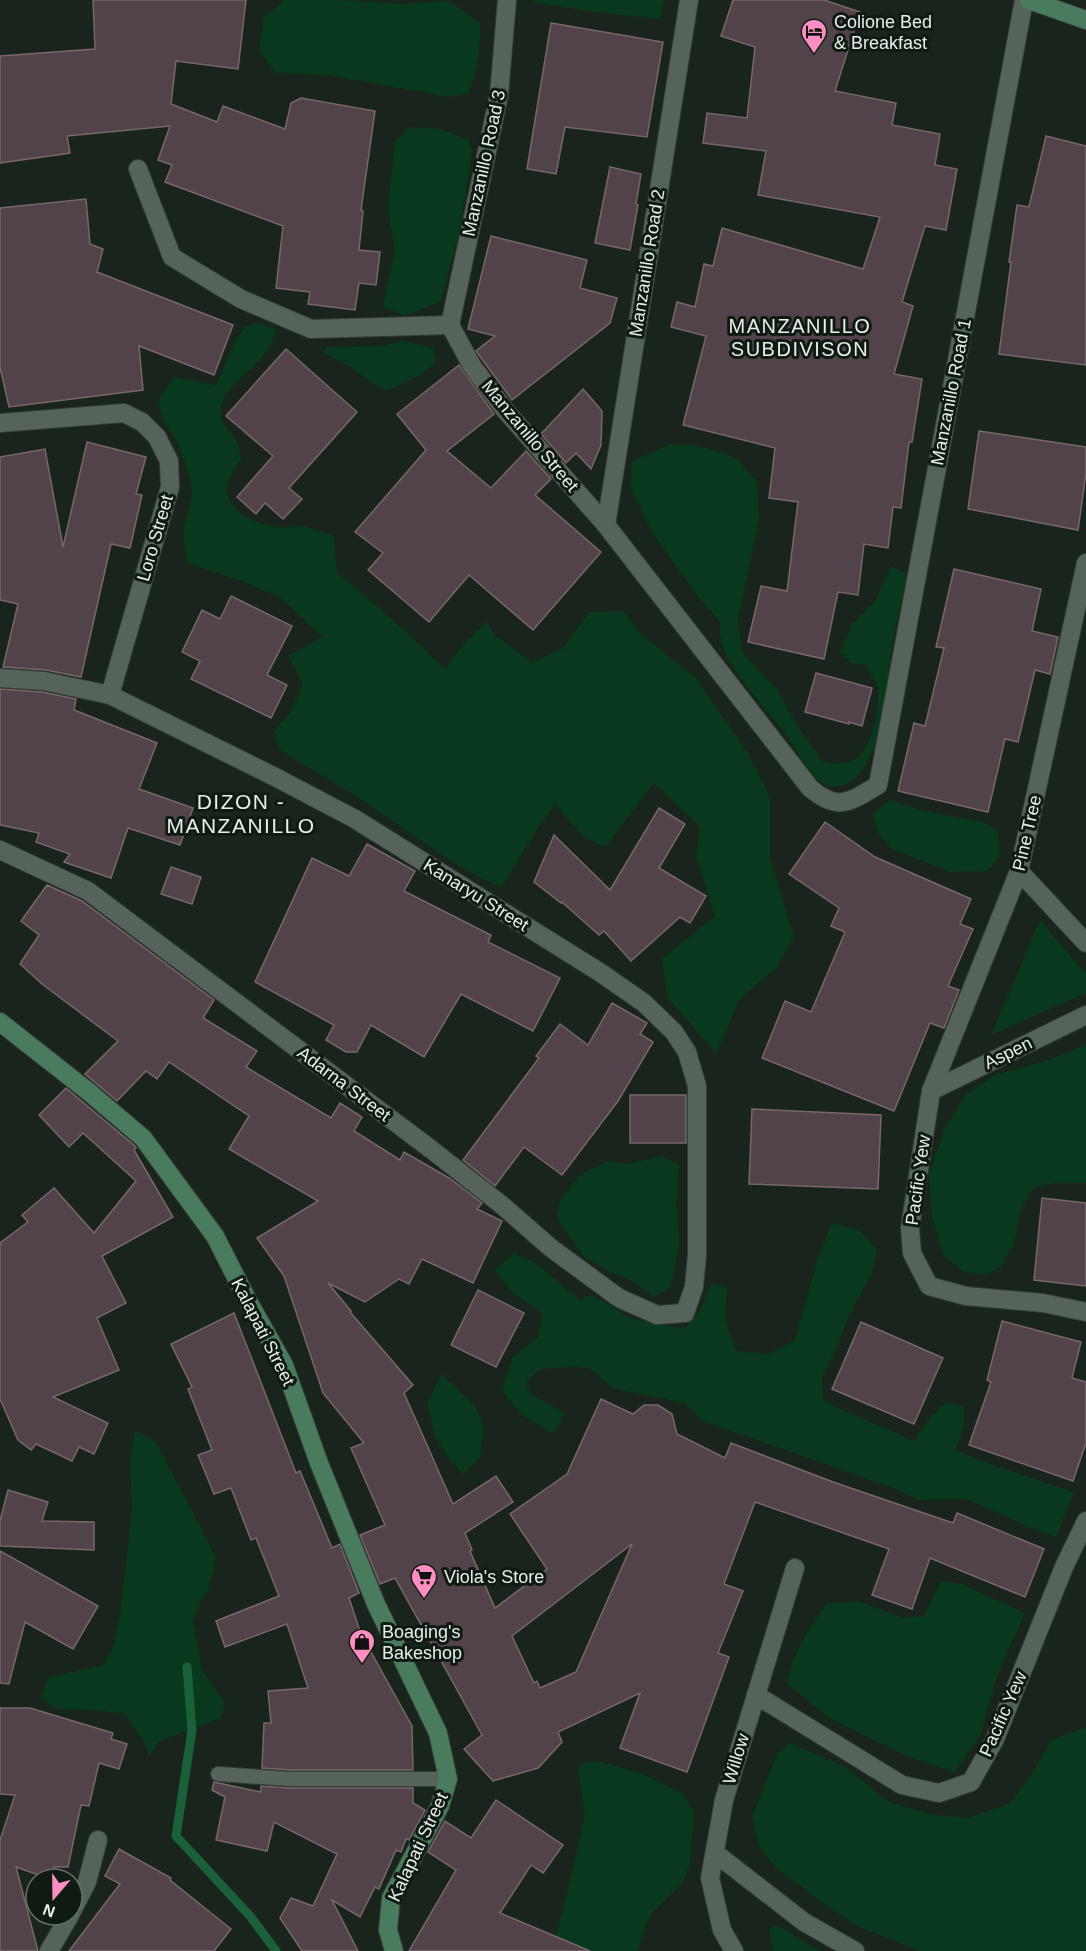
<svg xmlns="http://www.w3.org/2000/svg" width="1086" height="1951" font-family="Arial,sans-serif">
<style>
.green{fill:#08381e}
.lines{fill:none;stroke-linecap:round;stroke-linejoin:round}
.stream{stroke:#1a6139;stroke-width:9}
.building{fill:#514349;stroke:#77676d;stroke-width:1.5;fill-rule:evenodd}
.lane-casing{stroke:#363e38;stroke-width:16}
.street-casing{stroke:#363e38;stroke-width:20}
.secondary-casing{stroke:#363e38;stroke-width:20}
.lane{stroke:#56635a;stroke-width:14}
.street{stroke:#56635a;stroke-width:18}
.secondary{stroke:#497b5f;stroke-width:18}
.labels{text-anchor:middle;stroke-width:6;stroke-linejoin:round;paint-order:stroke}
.poi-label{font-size:18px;fill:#e6eee8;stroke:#0f1a13;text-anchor:start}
.street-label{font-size:18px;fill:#e6eee8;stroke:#0f1a13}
.neighbourhood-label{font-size:20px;letter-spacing:1.5px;fill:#e6eee8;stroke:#0f1a13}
.quarter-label{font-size:21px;letter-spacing:1.5px;fill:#e6eee8;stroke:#0f1a13}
</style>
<rect width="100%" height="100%" fill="#19241c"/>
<g class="green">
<path d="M285 0H338L402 4 449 1 480 23C481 52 478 67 468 94L449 97 328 75 277 73 259 51 264 17Z"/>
<path d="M533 0H664L660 19 593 12 533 2Z"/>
<path d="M409 127 439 129 468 139 472 151 460 229 441 301 405 316 383 306 395 250 388 208 395 142Z"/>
<path d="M259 323 276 329C272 366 217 382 221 415 222 427 233 432 237 442 239 447 240 454 241 460 209 498 239 522 279 527 288 528 298 525 307 527 316 529 325 533 334 536L337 572 401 627 445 669 463 645 487 622 495 635 532 663 563 648 589 612 623 611 641 634 696 678 748 754 766 788 770 802V858L794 937 776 968 740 999 716 1053 667 997 662 959 715 916 696 856 700 827 654 783 605 847 583 836 555 804 539 826 501 888 457 865 359 798 278 749 274 731 291 711 303 683 288 656 323 637 279 597 239 580 188 564 183 536 192 493 189 475 178 443 164 422 158 400 174 377 216 385 236 339 246 326Z"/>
<path d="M403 341 433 348 436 363 420 375 387 391 375 385 349 366 323 353 326 347 384 346Z"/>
<path d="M668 445H696L737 458 757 482 759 519 738 621 742 652 778 691 797 725 822 761C833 764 844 766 854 760 872 751 879 709 878 690 878 681 869 674 866 665L851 663 840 651 852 625 875 601 891 566 907 573C903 597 896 621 892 645 887 681 884 765 847 784 839 787 828 788 821 782 804 770 796 747 783 731 766 708 711 654 721 623L697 595 653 534 631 489 632 461Z"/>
<path d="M890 800 920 810 983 822 998 831 1000 857 988 871 950 872 890 848 877 831 873 814Z"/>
<path d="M1040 920 1086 974V993L991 1035Z"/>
<path d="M1086 1045V1183H1054L1033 1188 1020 1212 1015 1241 1001 1267 986 1275 964 1272 943 1255 932 1217 929 1174 945 1128 966 1095 994 1075 1046 1061Z"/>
<path d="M663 1156 679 1165 676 1203 679 1242 672 1284 665 1292 652 1296 632 1281 610 1272 584 1257 557 1219 560 1201 580 1175 607 1161 626 1164Z"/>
<path d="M832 1223 860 1230 877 1250 872 1273 849 1316 835 1351 822 1377 823 1399 836 1407 914 1441 929 1419 946 1402 964 1406V1427L955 1450 987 1463 1074 1492 1056 1537 1026 1526 967 1499 920 1500 890 1487 703 1421 685 1403 614 1389 591 1369 572 1366 538 1370 526 1384 531 1394 565 1413 553 1434 520 1413 502 1390 513 1357 538 1337 542 1313 513 1293 495 1270 514 1253 537 1264 581 1301 587 1296C601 1296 613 1308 625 1315 643 1325 665 1323 684 1329L702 1307 711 1283 727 1287 725 1319 736 1351 768 1354 795 1340 817 1261Z"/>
<path d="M441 1374 475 1405 484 1428 480 1457 463 1474 449 1459 436 1439 427 1404Z"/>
<path d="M135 1430 156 1442 216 1557 208 1591 201 1600 193 1621 202 1670 225 1703 221 1718 160 1741 149 1756 144 1742 125 1714 96 1710 56 1709 41 1698 48 1677 103 1665 114 1645 120 1614 132 1510 130 1459Z"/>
<path d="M941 1581 962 1584 1025 1613 997 1676 980 1736 955 1772 909 1757 831 1719 787 1684C791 1654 809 1629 826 1604L859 1601 902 1618 924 1616Z"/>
<path d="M1084 1728 1086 1729V1951H920L855 1925 819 1900 775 1867 758 1845 752 1816 777 1754 790 1743 844 1766 889 1802 930 1814 968 1818 1010 1803 1030 1777 1051 1740Z"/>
<path d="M584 1762H602L643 1774 682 1793 694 1811 690 1863 683 1883 652 1913 645 1926 638 1951H552L572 1873 585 1815 578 1768Z"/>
<path d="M777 1925 820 1951H773L769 1928Z"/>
</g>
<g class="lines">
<path class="stream" d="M187 1667 192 1730 176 1836 250 1916 276 1951"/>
</g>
<g class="building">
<path d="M93 0H246L238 69 176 61 171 104 217 122 223 106 285 129 291 103 301 98 375 111 361 210 363 211 359 250 380 252 376 285 359 283 355 310 308 304 310 292 276 288 283 226 165 182 172 165 158 160 170 126 67 136 70 153 0 163V56L95 49Z"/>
<path d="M733 0H824L860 12 835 91 896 103 892 125 940 134 935 165 957 169 946 230 925 226 902 302 913 306 894 374 922 379 912 442H909L901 508 893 507 888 548 864 544 858 595 838 592 824 659 748 642 761 586 787 591 798 502 769 498 775 448 683 425 706 336 671 327 677 302 695 307 704 264 713 266 722 228 863 269 880 217 758 195 766 151 703 143 707 113 747 118 755 47 721 36Z"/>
<path d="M551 23 663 42 647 137 565 127 556 174 527 169Z"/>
<path d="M1046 136 1086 146V365L999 354 1011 262H1009L1017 205 1029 207Z"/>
<path d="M610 167 641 174 636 204 638 205 630 250 595 243Z"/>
<path d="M86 199 90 244 103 249 97 272 233 325 214 375 139 346 143 390 9 407 0 367V208Z"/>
<path d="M491 236 587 260 580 288 617 298 610 323 512 400 476 351 495 336 468 329Z"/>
<path d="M286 349 357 412 289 488 302 499 283 519 265 503 256 514 237 497 273 456 226 416Z"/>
<path d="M459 365 494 414 447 451 491 488 526 451 551 479 535 495 601 552 533 630 469 575 429 622 368 570 383 553 355 532 426 450 397 414Z"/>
<path d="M583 389 602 411 601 445 591 469 576 453 566 463 541 434Z"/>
<path d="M979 431 1086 447V473L1078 530 968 509Z"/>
<path d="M87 442 146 457 136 494 142 495 130 548 111 544 81 677 46 670 3 667 18 604 0 600V457L45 449 63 547Z"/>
<path d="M954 569 1041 589 1032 631 1058 637 1050 674 1035 670 1018 742 1005 739 988 812 898 791 914 723 925 726 944 648 936 647Z"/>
<path d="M231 596 292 626 267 675 287 685 271 718 191 679 200 661 182 652 202 610 220 619Z"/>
<path d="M816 673 872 688 862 726 849 722V724L805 712Z"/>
<path d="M0 689 42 692 76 699 74 710 157 743 139 789 193 808 180 845 128 828 111 878 64 862 70 854 36 842 39 833 0 825Z"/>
<path d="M659 808 685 824 659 868 706 896 690 923 680 917 631 961 604 931 599 935 562 902 561 903 534 882 554 835 610 890Z"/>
<path d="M825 822 875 857 971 899 960 924 973 929 948 986 959 990 944 1028 930 1023 894 1111 762 1058 785 1001 811 1012 845 932 831 926 839 908 789 874Z"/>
<path d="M367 844 415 871 404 891 491 935 488 942 560 978 533 1031 461 994 424 1057 371 1025 357 1052H346L326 1040 334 1025 255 982 312 858 349 876Z"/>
<path d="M171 867 201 877 192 904 161 894Z"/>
<path d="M47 885 82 901 214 1000 203 1018 257 1051 246 1067 331 1118 340 1103 362 1117 354 1131 400 1160 404 1152 449 1178 482 1203 477 1209 502 1221 473 1283 422 1259 409 1284 399 1279 365 1302 328 1283 351 1311 350 1312 413 1385 404 1393 453 1504 496 1476 513 1502 465 1533 472 1550 470 1551 495 1608 547 1569 510 1514 567 1474 601 1399 633 1414 644 1405H658L672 1414 677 1434 725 1458 731 1443 833 1482 953 1523 957 1513 1044 1549 1025 1597 930 1558 912 1609 872 1595 889 1549 755 1502 724 1584 743 1591 718 1653 729 1657 687 1772 620 1748 640 1693 558 1732 562 1742 538 1768 493 1781 464 1749 482 1735 395 1578 380 1584 360 1535 385 1525 351 1448 364 1443 323 1393 284 1276 257 1238 318 1201 229 1149 249 1116 169 1062 157 1079 146 1071 117 1101 85 1074 118 1041 42 984 20 964 39 935 21 921ZM632 1544 576 1672 540 1688 537 1681 534 1683 512 1636Z"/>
<path d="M612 1003 647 1023 640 1034 653 1042 618 1101 562 1175 524 1147 495 1186 463 1160 539 1058 536 1056 560 1024 588 1045Z"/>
<path d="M66 1088 135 1146 136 1148 134 1150 173 1217 102 1256 126 1303 97 1318 119 1370 53 1397 108 1423 94 1454 79 1447 72 1461 36 1444 31 1450 18 1440 0 1399V1243L28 1222 22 1215 54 1188 94 1233 136 1181 83 1133 69 1147 39 1115Z"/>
<rect x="630" y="1095" width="56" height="48"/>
<path d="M752 1109 881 1115 878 1189 749 1184Z"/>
<path d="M1042 1198 1086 1203V1286L1034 1280Z"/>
<path d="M478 1290 524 1313 496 1367 451 1345Z"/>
<path d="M234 1313 296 1473 300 1471 332 1548 340 1544 359 1593 349 1598 361 1634 412 1726 413 1770H290L262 1768 264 1723H271L268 1691 308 1688 287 1624 225 1647 216 1621 279 1596 256 1538 251 1540 231 1488 214 1494 198 1455 212 1450 188 1389 192 1387 171 1344Z"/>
<path d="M1002 1321 1081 1342 1072 1378 1086 1382V1443L1073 1481 969 1445 991 1382 987 1380Z"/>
<path d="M861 1322 943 1358 914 1424 832 1389Z"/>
<path d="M8 1490 48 1502 42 1521 94 1522V1550L0 1546V1521Z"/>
<path d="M0 1551 98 1606 73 1649 25 1622 9 1684 0 1683Z"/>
<path d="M0 1708H30L113 1733 111 1739 127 1744 119 1769 99 1763 89 1806 81 1805 68 1867H54L50 1879 16 1867 38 1951H0V1840L15 1795 0 1794Z"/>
<path d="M214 1782 261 1792V1786L290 1788H413V1803L425 1810 409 1840 406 1839 401 1852 396 1850 379 1889 375 1887 360 1917 332 1900 358 1951H302L280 1918 291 1898 313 1906 337 1854 274 1822 267 1851 216 1840 225 1797 212 1790Z"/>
<path d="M496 1800 563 1845 543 1873 531 1865 500 1913 590 1951H409L456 1870 428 1852 445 1821 471 1838Z"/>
<path d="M119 1849 171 1878 170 1880 231 1929 214 1951H69L120 1884 105 1876Z"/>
</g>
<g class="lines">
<defs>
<path id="lane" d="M218 1774 290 1779H448"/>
<g id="street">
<path d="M138 169 172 257 241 299 311 329 450 325"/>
<path d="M450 325 472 366 505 410 606 525 810 788C838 812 850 802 878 785L1024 0"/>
<path d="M450 325 499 95 507 0"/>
<path d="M0 423 124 413 142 422 157 437 169 461 170 487 110 695"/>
<path d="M606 525 689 0"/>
<path d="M1086 563 1019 871 931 1091 910 1228 912 1253 929 1286 966 1296 1043 1303 1086 1312"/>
<path d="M0 678 44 681 110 695 277 778 355 819 601 973 644 1003 674 1032 687 1052 697 1086V1255L694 1287 685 1313 657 1315 619 1298 551 1248 503 1206 432 1150 88 891 0 850"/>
<path d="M1019 871 1086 943"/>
<path d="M931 1091 1086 1015"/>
<path d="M756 1695 902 1785 939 1793 971 1782 995 1739 1064 1567 1086 1521"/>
<path d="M715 1853 804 1922 855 1951"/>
<path d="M72 1911 87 1882 98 1840"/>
<path d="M49 1951 70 1915"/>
<path d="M734 1951 722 1930 710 1878 724 1800 795 1568"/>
</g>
<g id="secondary">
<path d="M1029 0 1086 20"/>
<path d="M0 1022 89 1092 143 1138 215 1236 248 1301 284 1365 319 1463 376 1604 438 1733 448 1779 440 1806 391 1898 388 1930 394 1951"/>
</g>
</defs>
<use href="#lane" class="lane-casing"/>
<use href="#street" class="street-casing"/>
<use href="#secondary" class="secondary-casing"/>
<use href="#lane" class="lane"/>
<use href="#street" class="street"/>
<use href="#secondary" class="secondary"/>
</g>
<defs>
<symbol id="hotel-pin" viewBox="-11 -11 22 30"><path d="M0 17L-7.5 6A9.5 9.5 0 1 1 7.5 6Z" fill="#fd8ec0" stroke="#0f1a13"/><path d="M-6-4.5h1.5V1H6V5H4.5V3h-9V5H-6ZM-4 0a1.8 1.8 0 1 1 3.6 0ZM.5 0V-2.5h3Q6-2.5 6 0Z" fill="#111"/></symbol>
<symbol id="supermarket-pin" viewBox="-11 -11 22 30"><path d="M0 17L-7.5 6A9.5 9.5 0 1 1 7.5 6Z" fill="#fd8ec0" stroke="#0f1a13"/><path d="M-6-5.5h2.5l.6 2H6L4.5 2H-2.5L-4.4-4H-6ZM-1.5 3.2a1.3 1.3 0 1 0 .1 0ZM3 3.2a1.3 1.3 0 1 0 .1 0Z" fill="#111"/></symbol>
<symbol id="shop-pin" viewBox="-11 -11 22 30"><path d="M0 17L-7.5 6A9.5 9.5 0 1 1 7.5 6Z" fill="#fd8ec0" stroke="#0f1a13"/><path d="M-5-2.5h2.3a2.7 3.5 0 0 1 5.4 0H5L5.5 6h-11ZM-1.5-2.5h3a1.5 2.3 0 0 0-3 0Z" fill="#111"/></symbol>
</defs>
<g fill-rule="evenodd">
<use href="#hotel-pin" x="799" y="17" width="30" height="40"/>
<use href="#supermarket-pin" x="409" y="1562" width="30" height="40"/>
<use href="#shop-pin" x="347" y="1627" width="30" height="40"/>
</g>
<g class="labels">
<g class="poi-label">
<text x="834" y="28">Colione Bed<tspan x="834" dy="21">&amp; Breakfast</tspan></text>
<text x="444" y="1583">Viola's Store</text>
<text x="382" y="1638">Boaging's<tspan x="382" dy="21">Bakeshop</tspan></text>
</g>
<g class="street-label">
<text transform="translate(484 163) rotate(-78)" y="6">Manzanillo Road 3</text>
<text transform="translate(647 263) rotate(-81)" y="6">Manzanillo Road 2</text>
<text transform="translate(951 392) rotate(-79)" y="6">Manzanillo Road 1</text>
<text transform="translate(530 436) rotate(50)" y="6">Manzanillo Street</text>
<text transform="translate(155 538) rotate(-74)" y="6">Loro Street</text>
<text transform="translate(1027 833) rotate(-77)" y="6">Pine Tree</text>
<text transform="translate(476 895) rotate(32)" y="6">Kanaryu Street</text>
<text transform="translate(1008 1053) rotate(-26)" y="6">Aspen</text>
<text transform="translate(344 1084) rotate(37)" y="6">Adarna Street</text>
<text transform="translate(918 1180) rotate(-82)" y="6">Pacific Yew</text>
<text transform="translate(263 1332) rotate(63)" y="6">Kalapati Street</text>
<text transform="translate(1003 1714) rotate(-66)" y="6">Pacific Yew</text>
<text transform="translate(736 1759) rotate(-73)" y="6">Willow</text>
<text transform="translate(418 1847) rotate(-65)" y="6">Kalapati Street</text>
</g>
<g class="neighbourhood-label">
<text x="800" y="333">MANZANILLO<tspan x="800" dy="23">SUBDIVISON</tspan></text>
</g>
<g class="quarter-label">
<text x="241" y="809">DIZON -<tspan x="241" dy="24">MANZANILLO</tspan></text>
</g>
</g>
<g transform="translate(54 1897) rotate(200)"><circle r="28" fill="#0f1a13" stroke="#656f68" stroke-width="1.5"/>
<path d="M0-4.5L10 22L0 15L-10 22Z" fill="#fd8ec0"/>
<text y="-9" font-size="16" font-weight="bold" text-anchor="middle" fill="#e6eee8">N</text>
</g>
</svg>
